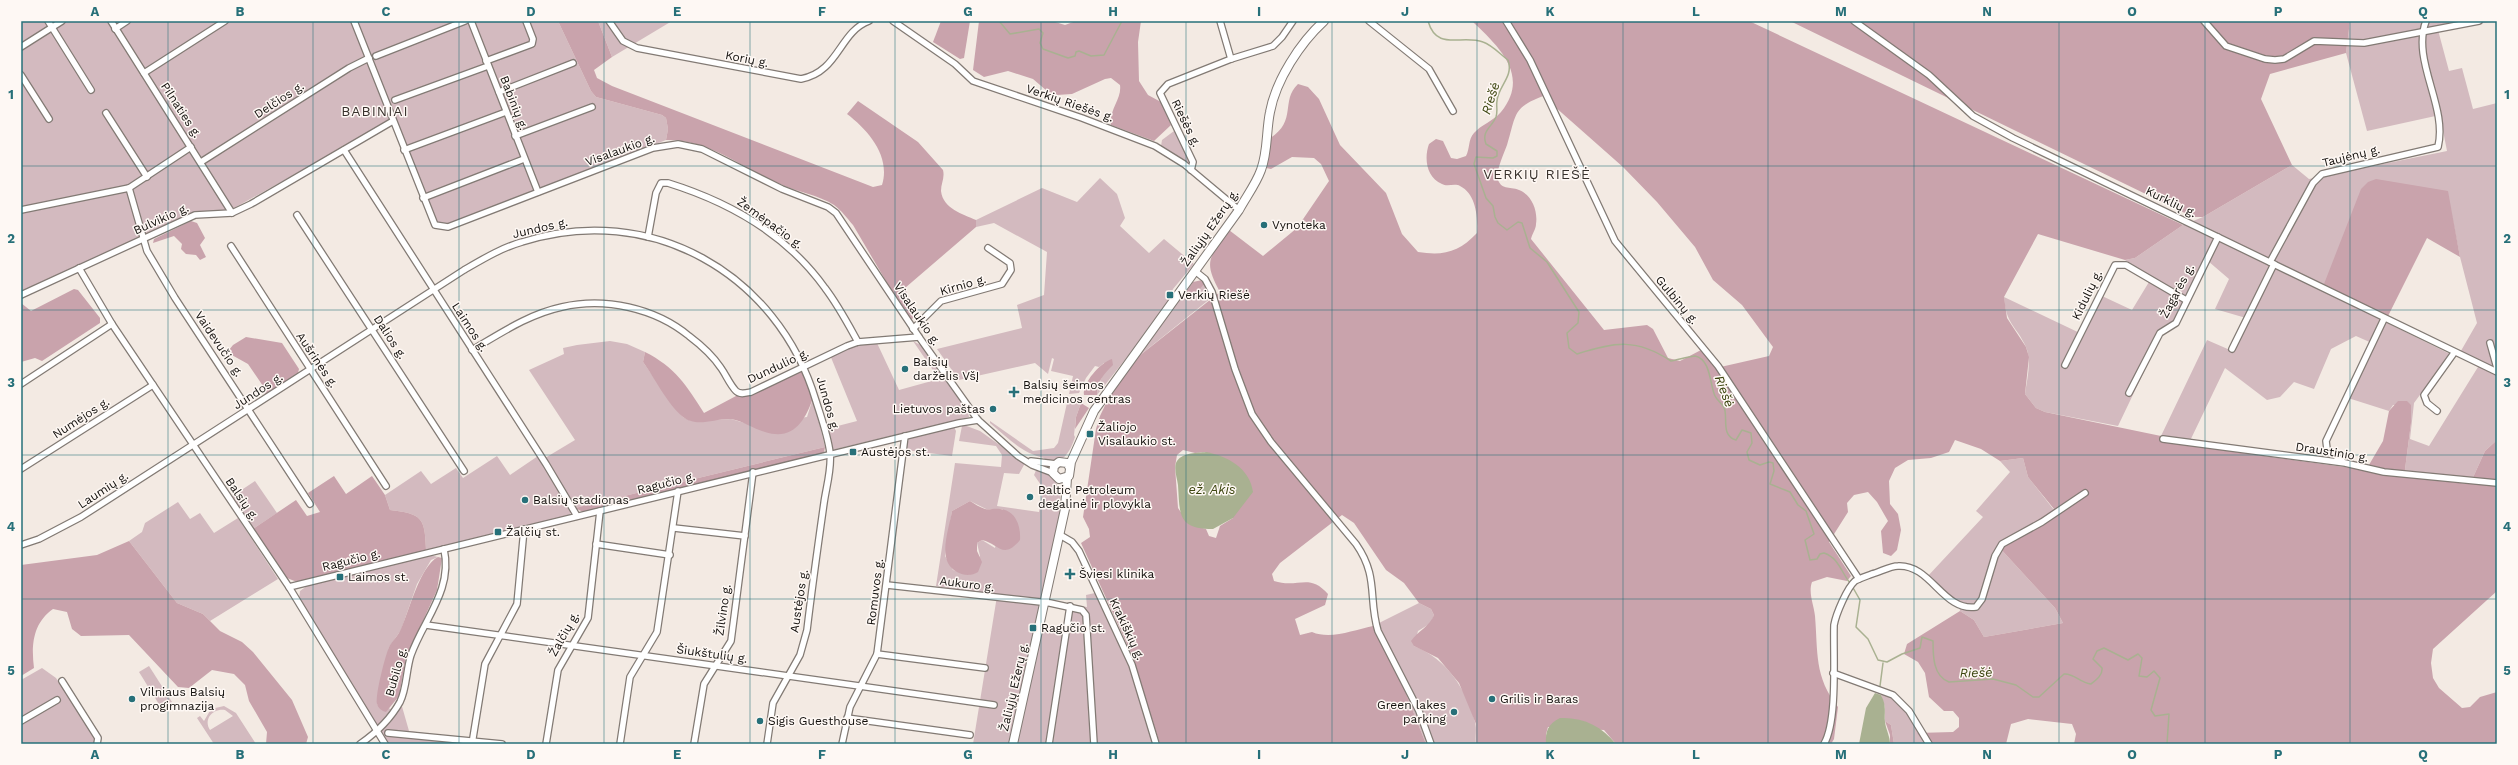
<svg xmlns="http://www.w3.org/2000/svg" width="2518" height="765" font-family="'Work Sans',sans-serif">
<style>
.green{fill:#d3babf;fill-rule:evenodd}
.forest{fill:#c9a3ac;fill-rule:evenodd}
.water{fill:#a9b191}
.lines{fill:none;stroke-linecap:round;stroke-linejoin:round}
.stream{stroke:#a9b191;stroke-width:1.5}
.minor-casing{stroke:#827a74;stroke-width:8}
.secondary-casing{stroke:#827a74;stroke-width:10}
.minor{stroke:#fff;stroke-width:5.5}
.secondary{stroke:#fff;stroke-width:8}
.grid{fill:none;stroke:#277079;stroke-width:1;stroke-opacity:0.55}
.poi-dot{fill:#277079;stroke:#fef8f4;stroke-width:1.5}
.labels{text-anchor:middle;stroke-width:3;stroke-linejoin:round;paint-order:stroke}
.street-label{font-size:12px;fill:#120f0c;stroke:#fef8f4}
.poi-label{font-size:12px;fill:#120f0c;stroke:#fef8f4;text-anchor:start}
.water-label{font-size:13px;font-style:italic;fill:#3c450f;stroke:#fef8f4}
.quarter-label{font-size:14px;letter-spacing:1px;fill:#38312c;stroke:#fef8f4}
.neatline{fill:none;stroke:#277079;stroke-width:1.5}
.grid-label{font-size:13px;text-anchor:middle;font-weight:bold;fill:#277079}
</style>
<rect width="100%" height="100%" fill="#f3eae3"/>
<g class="green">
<path d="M21 21H558L591 91 596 97 662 115 666 118 668 129 666 140 445 225 436 223 394 119 227 212 193 213 41 282 21 299Z"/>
<path d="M598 21H672L612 57Z"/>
<path d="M2350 21H2497L2438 30 2449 71 2462 68 2473 109 2497 103V440L2485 451 2470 484 2404 477 2411 423V405H2393L2389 411 2348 398 2374 344 2356 336 2331 349 2314 389 2294 382 2280 397 2267 400 2225 368 2188 445 2164 442 2161 436 2207 340 2230 350 2246 318 2215 309 2229 279 2208 261 2178 324 2162 334 2118 426 2045 412 2036 408 2025 394C2027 379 2032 361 2026 347 2016 325 2006 325 2004 297L2084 335 2102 296 2132 310 2152 277 2125 260 2135 258 2183 225 2203 217 2292 165 2309 179 2447 151 2440 115 2367 131 2346 53ZM2447 191 2460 257 2477 323 2458 356 2478 367 2429 446 2410 439 2414 403 2450 354 2385 322Z"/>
<path d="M1174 131 1177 133 1191 162 1188 164 1161 146 1162 140Z"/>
<path d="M1100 178 1117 194 1125 218 1120 226 1149 253 1164 239 1194 264 1173 289 1165 309 1097 395C1097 382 1106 375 1104 363L1099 367 1095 366 1086 378 1079 393 1069 394 1073 376 1051 371 1054 359 1052 358 1048 374 1035 363 959 380 937 349 1022 328 1017 305 1044 295 1047 252 994 223 976 227V220L1042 188 1077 202Z"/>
<path d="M1205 283 1211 298 1134 360 1186 292Z"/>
<path d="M610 341 627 344 645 352 643 362 676 409 683 417 691 421 731 419 748 424 807 417 813 398 825 447 575 508 545 458 575 440 529 370 564 354 563 348 577 345Z"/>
<path d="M913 341 922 346 968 412 969 417 832 450 826 429 857 421 830 355 860 345 877 343 899 390 939 379Z"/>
<path d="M1067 403H1081L1076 417 1074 435 1075 437C1070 452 1064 463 1047 463L1044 458C1021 453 1007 437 990 423V421L1033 451 1054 448 1058 443Z"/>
<path d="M964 425 980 431 1025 463 1019 474 1004 473 997 506 1039 512 1043 488 1034 475 1037 468C1065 479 1062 502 1058 528L1010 744H973L997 596 936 586 955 463 1001 467 1002 455 996 446 959 441 962 426ZM970 501 986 509H1003L995 548 982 540 977 543 980 556 969 575 953 570 945 556 952 511Z"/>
<path d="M954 427 956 431 952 456 906 450 909 438Z"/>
<path d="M497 456 510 475 538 456 571 511 570 515 426 550C425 517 422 514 390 510L385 495 421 471 431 484 456 468 463 478Z"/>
<path d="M2023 458 2028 477 2054 510 1998 546 2055 608 2063 623 1984 637 1974 620 1960 611 1959 603 1927 577 1983 517 1976 511 2010 472 2000 461Z"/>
<path d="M255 481 277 513 253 529 231 497Z"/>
<path d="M178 502 190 519 200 513 214 533 238 518 278 579 210 621 203 614 177 603 129 541 142 532 145 523Z"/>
<path d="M430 555 438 557 431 560 417 584 401 630 389 647 377 705 391 709 399 696 409 731 470 739 469 744H389L299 600 300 591 307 586Z"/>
<path d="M1095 593 1125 656 1139 693 1152 744H1015L1043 625 1064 628 1069 604 1087 607 1086 595Z"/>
<path d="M1419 603 1431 609 1434 615 1431 623 1418 631 1414 646C1447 659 1466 689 1475 722 1477 729 1475 737 1476 744H1426L1403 686 1373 626Z"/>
<path d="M149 666 172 702 162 709 139 672Z"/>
<path d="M42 668 56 678 95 738V744H21V680Z"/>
<path d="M1885 693 1904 709 1925 744H1894L1891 725 1885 721V707L1881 695Z"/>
<path d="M224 706 236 713 256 744H214L197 718 200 716 204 721 211 709ZM225 710 233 716 210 730C203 719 213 708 225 710Z"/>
</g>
<g class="forest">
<path d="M558 21H598L612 57 594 70 597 78 612 86 873 187 882 185C891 156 868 130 847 114L858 101 918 142 943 170C945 178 941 183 941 191 943 209 963 214 976 220V227L905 288 915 315 910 322 853 225C847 218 842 211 834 205 819 195 797 192 780 184 742 168 709 139 666 140L668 129 666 118 662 115 596 97 591 91Z"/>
<path d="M941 21H970L964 58 960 59 933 42Z"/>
<path d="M979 21H1052L1065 25 1076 21H1141L1138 42 1139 81 1148 95 1161 102 1171 125 1154 141 1111 125C1109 109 1122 99 1120 85L1111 78 1105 79 1072 94 1057 95 1047 91 1033 79 1008 71 984 77 973 70Z"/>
<path d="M1472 21H1749L2183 225 2135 258 2125 260 2038 234 2004 297 2007 318 2026 347 2029 357 2025 394 2036 408 2045 412 2161 436 2164 442 2366 470 2383 441 2389 411 2398 401H2407L2411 405V423L2404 477 2470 484 2485 451 2497 440V591L2433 649 2431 663 2433 678 2439 688 2462 708 2470 707 2480 697 2497 692V744H2074L2076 734 2072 724 2028 719 2011 724 2006 744H1925L1917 733 1953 732 1959 727V718L1953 711H1944L1929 697 1925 673 1918 662 1904 654 1907 644 1960 611 1974 620 1984 637 2063 623 2055 608 1998 546 2054 509 2028 477 2023 458 2000 461 1981 449 1955 440 1949 452 1931 458 1908 460 1895 468 1889 481 1890 504 1898 514 1901 530 1897 550 1891 556 1883 553 1881 531 1888 521 1877 502 1868 492 1854 495 1847 503 1848 512 1829 542 1851 576 1847 581 1827 577 1812 582C1808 593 1814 605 1815 616 1818 652 1814 677 1838 707L1834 739 1831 744H1616L1604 730 1548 727 1546 734V744H1476V724L1459 683 1438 658 1414 646 1411 641C1418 631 1430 626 1434 615L1431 609 1419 603 1404 583 1386 570 1354 523 1342 515 1280 563 1272 574 1274 581C1298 589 1309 572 1328 594L1325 605 1295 619 1300 635 1312 632C1331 640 1353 630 1373 626L1403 686 1426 744H1160L1131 653 1081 543 1090 537 1089 529 1083 517 1096 429 1100 416 1108 399 1134 360 1220 292C1203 261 1209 258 1229 230L1263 256 1297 228 1329 181 1321 164 1314 158 1292 157 1271 169 1266 168 1269 139C1298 121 1280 101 1298 84L1308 87 1319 99 1340 145 1386 193 1402 234 1418 252C1444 256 1459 252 1477 233 1478 217 1476 194 1460 186 1455 183 1447 187 1442 184 1426 177 1424 158 1429 144L1436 139 1443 141 1451 158 1457 159 1466 156C1470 149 1468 139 1474 133 1481 125 1493 121 1501 112 1531 75 1498 46 1472 21ZM1549 94 1554 106 1623 167 1657 202 1695 247 1713 280 1742 305 1770 343 1773 347 1769 356 1716 368 1701 350 1680 361 1668 358 1653 329 1647 325 1604 330 1531 239C1532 234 1536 229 1536 224 1538 211 1532 195 1519 190 1509 186 1501 191 1497 177 1498 166 1503 156 1507 145 1517 112 1512 107 1549 94ZM1183 450 1195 453 1206 452 1233 518 1220 526 1216 538 1209 536 1206 529 1189 524 1178 508 1175 467 1177 455Z"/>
<path d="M1790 21H2350L2346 53 2270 74 2261 99 2292 165 2203 217H2193Z"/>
<path d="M2376 179 2448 191 2460 257 2427 238 2387 318 2324 284 2361 189 2368 182Z"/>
<path d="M191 221 197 223 205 238 200 245 206 257 200 260 196 255 186 254 181 249 182 244 174 236 153 243 154 239Z"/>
<path d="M1202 280 1205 283 1198 291 1190 294 1186 292 1193 282Z"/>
<path d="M74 289 78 290 100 318V323L42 361 35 358 21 362V303L31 311Z"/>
<path d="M246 337 282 343 299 369 298 373 265 396 263 386 248 364 230 354 229 350 233 345Z"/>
<path d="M645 352C675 367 687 386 704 413L736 396H744L802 371 813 398C805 421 793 441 765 432 754 429 743 421 731 419 715 418 697 428 683 417 668 405 654 377 643 362Z"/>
<path d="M1112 359 1113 365C1104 374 1097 381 1097 395H1084C1082 383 1101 362 1112 359Z"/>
<path d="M1081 403 1089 408 1075 429 1076 417Z"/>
<path d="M825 447 824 453 583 512 575 508Z"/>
<path d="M334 476 346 494 372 476 385 495 390 510C422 514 425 517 426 550L297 582 287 578 253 529 296 500 307 516 320 512 308 493Z"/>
<path d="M970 501C975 504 979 507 985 509 989 510 995 508 1000 509 1016 510 1021 527 1020 540 1003 561 998 543 982 540L977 543V551L982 562 978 572C972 576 964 576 957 572 936 561 949 530 952 511Z"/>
<path d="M129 541 177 603 203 614 220 631 242 642 253 652 292 700 308 737 306 744H266L267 732 249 701 245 685 234 674 212 670 189 688 178 687 129 635 81 636 72 629 67 612 53 609C33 623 31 645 34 668L21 676V565L97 555Z"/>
<path d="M438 557 442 558 437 590 406 658 399 696 386 712C382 711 378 708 377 704 375 695 385 657 389 647 392 641 398 636 401 629 409 611 420 566 438 557Z"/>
<path d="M1885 721 1891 725 1894 744H1890V735Z"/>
</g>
<g class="water">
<path d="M1206 452C1227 456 1250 468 1253 492L1233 518 1213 529C1177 529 1180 514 1178 485 1177 478 1173 467 1177 461 1183 452 1198 453 1206 452Z"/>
<path d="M1875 693 1881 695C1887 706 1884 713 1885 722 1886 730 1890 736 1890 744H1859L1866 708Z"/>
<path d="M1560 718C1584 717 1601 726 1616 744H1546C1545 731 1548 724 1560 718Z"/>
</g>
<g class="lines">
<g class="stream">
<path d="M999 21 1010 34 1039 29 1043 33 1040 43 1043 49 1068 58 1075 56 1076 52 1079 51 1091 56 1104 55 1122 21"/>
<path d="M1428 21C1437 52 1461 34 1483 42 1492 45 1500 54 1508 60 1514 77 1498 86 1497 101 1496 106 1498 111 1496 117 1492 127 1481 131 1486 144L1497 151V156L1493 158 1476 157 1474 164 1486 198 1493 206 1495 217 1498 223 1507 230 1518 222 1522 223 1530 248 1547 262 1579 312 1578 323 1567 333 1569 348 1577 354C1616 342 1636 338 1671 361 1677 360 1691 356 1695 356 1711 359 1710 386 1715 396 1718 402 1724 404 1725 411 1727 421 1722 436 1736 440L1742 430 1751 433 1752 443 1747 452 1749 460 1760 465 1769 462 1773 463 1774 471 1770 484 1790 492 1798 505 1806 511 1814 534 1805 540 1810 560 1817 559 1820 554 1824 553C1839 558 1841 572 1850 583"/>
<path d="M1852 586 1860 600 1856 627 1868 639 1878 660 1887 662 1902 654 1920 648 1922 637 1933 641C1933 656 1933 676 1949 682L1993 679 2016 685 2033 697H2039L2064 674C2074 673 2080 683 2091 684 2096 680 2103 675 2102 668L2093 659 2097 651 2104 648 2128 660 2138 654 2142 658 2139 676 2147 677 2154 671 2160 678 2151 710 2155 716 2169 714 2167 744"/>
<path d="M1880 686 1883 663"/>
</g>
<defs>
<g id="minor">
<path d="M48 21 91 90"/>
<path d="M111 21 232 213"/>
<path d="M354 21 435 225 448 227 653 148 678 144 702 149 782 189 828 207 836 213 919 337 978 420 1018 456 1032 465 1053 473"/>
<path d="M471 21 538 192"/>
<path d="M609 21 623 41 637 48 801 79C839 72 839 32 869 21"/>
<path d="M893 21 955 64 973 81 1082 118 1155 146 1184 164 1239 210"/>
<path d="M1220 21 1231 59"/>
<path d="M1369 21 1429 69 1453 111"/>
<path d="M1506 21 1530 60 1615 241 1718 366 1859 579"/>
<path d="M1854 21 1929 75 1973 116 2013 138 2497 372"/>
<path d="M2204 21 2226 46 2265 59 2275 60 2284 59 2314 41 2364 43 2479 21"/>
<path d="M115 29 127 21"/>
<path d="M21 47 62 21"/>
<path d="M376 56 465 21"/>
<path d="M486 61 532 44 533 39 526 21"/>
<path d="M144 73 225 21"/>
<path d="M21 75 49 119"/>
<path d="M499 92 573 63"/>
<path d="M395 100 488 66"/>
<path d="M106 113 147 177"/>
<path d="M515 136 592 107"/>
<path d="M344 150 546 464 577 516"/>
<path d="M404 150 506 112"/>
<path d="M201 162 349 68 369 58"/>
<path d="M1191 170 1193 162 1160 93 1168 84 1231 59 1273 46 1282 37 1293 21"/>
<path d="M129 188 147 251 175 298 310 504"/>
<path d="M423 198 524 159"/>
<path d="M21 210 129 188 191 147"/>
<path d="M297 215 464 471"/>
<path d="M648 237 656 193 661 183H668C729 202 787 235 825 288 838 305 848 324 858 342"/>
<path d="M231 246 386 486"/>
<path d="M2270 262 2313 183 2322 174 2438 147C2448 106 2411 61 2426 21"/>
<path d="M79 268 112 324 289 587 385 744"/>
<path d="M1195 271 1205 279 1212 292 1235 369 1252 414 1271 442 1356 544C1379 577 1368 598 1378 631L1419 711 1431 744"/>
<path d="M21 295 195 215 232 213 251 204 393 121"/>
<path d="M913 329 941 301 1002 284 1011 270 1010 263 988 248"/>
<path d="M2490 343 2497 368"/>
<path d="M2232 349 2274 264"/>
<path d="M472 350C501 333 529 314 562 307 605 297 655 308 689 336 701 345 713 356 721 368 726 375 730 385 736 391 740 395 746 393 751 392L847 346 858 342 919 337"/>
<path d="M2065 365 2115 265H2126L2186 300"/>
<path d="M21 384 112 324"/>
<path d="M2129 393 2160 333 2176 323 2218 237"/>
<path d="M2437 411 2427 403 2424 395 2454 353"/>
<path d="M2163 439 2345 463 2384 472 2497 483"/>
<path d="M1031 461 1056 464"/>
<path d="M2342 461 2327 449 2326 441 2384 319"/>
<path d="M21 469 153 385"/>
<path d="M674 528 745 536"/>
<path d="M1060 535 1072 542 1079 551 1132 665 1156 744"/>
<path d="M596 544 670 555"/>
<path d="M21 545 39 539 81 517 464 270C483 259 501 248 522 242 650 201 778 273 816 401 821 417 828 436 830 453 832 468 826 488 824 503 818 545 812 588 807 630L800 655 773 703 767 744"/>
<path d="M887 585 1050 603 1082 610 1086 615 1094 744"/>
<path d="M289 587 959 423 978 420"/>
<path d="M426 625 994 705"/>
<path d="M877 654 985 668"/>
<path d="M1833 673 1893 695 1909 711 1929 744"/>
<path d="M62 681 98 738 97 744"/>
<path d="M847 718 970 735"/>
<path d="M21 721 57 700"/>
<path d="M388 733 502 744"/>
<path d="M360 744C376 733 390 720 400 702 407 688 406 670 411 655 424 619 453 590 444 549"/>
<path d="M472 744 485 664 517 604 524 529"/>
<path d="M546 744 558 670 588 618 600 511"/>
<path d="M620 744 630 677 657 632 678 491"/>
<path d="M694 744 704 684 731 641 753 472"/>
<path d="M842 744 850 707 877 654 905 436"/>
<path d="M1049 744 1070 606"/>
<path d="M1824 744C1838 720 1833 654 1834 625 1836 614 1847 588 1855 581 1860 578 1867 576 1872 574 1880 572 1890 566 1898 566 1931 564 1943 612 1976 607L1982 599 1995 556 2002 544 2042 522 2085 493"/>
</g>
<g id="secondary">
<path d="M1070 468 1067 463 1059 462 1054 466 1053 473 1059 479 1069 476 1071 462 1094 411 1239 210C1246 197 1256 184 1261 170 1268 152 1266 131 1270 112 1276 80 1300 43 1324 21"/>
<path d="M1013 744 1065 509 1067 478"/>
</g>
</defs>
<use href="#minor" class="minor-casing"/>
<use href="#secondary" class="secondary-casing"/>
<use href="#minor" class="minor"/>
<use href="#secondary" class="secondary"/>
</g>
<path class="grid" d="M168 21V744M313 21V744M459 21V744M604 21V744M750 21V744M895 21V744M1041 21V744M1186 21V744M1332 21V744M1477 21V744M1623 21V744M1768 21V744M1914 21V744M2059 21V744M2205 21V744M2350 21V744M21 166H2497M21 310H2497M21 455H2497M21 599H2497"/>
<g class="poi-dot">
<circle cx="1264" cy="225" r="4"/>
<rect x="1166" y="291" width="8" height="8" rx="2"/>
<circle cx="905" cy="369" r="4"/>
<path d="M1012 386h4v4h4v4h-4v4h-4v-4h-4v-4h4z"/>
<circle cx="993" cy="409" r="4"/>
<rect x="1086" y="430" width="8" height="8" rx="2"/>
<rect x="849" y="448" width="8" height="8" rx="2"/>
<circle cx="1030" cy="497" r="4"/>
<circle cx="525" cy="500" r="4"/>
<rect x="494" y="528" width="8" height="8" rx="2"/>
<path d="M1068 568h4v4h4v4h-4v4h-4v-4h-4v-4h4z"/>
<rect x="336" y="573" width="8" height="8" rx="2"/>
<rect x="1029" y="624" width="8" height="8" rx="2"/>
<circle cx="132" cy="699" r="4"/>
<circle cx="1492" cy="699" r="4"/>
<circle cx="1454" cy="712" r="4"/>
<circle cx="760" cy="721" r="4"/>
</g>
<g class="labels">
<g class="street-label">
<text transform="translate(747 59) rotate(11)" y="4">Korių g.</text>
<text transform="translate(279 100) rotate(-33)" y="4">Delčios g.</text>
<text transform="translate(514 103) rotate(69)" y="4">Babinių g.</text>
<text transform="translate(1070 103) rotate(19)" y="4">Verkių Riešės g.</text>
<text transform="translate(181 110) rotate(57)" y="4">Pilnaties g.</text>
<text transform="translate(1186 123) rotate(64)" y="4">Riešės g.</text>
<text transform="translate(620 150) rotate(-20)" y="4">Visalaukio g.</text>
<text transform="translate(2351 156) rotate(-14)" y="4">Taujėnų g.</text>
<text transform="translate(2171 202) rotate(26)" y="4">Kurklių g.</text>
<text transform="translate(161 219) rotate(-24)" y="4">Bulvikio g.</text>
<text transform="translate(770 223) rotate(36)" y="4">Žemėpačio g.</text>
<text transform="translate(540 228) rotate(-13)" y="4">Jundos g.</text>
<text transform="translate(1210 228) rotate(-55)" y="4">Žaliųjų Ežerų g.</text>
<text transform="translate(963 285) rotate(-16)" y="4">Kirnio g.</text>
<text transform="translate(2177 291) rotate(-62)" y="4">Žagarės g.</text>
<text transform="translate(2087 295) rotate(-64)" y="4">Kidulių g.</text>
<text transform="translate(1677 300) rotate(50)" y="4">Gulbinų g.</text>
<text transform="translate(917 314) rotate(56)" y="4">Visalaukio g.</text>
<text transform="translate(470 327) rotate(57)" y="4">Laimos g.</text>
<text transform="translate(390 337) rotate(57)" y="4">Dalios g.</text>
<text transform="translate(219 344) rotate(56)" y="4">Vaidevučio g.</text>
<text transform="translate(317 360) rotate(56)" y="4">Aušrinės g.</text>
<text transform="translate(778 366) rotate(-25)" y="4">Dundulio g.</text>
<text transform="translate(258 391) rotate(-33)" y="4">Jundos g.</text>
<text transform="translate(828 404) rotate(74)" y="4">Jundos g.</text>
<text transform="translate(81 418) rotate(-33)" y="4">Numėjos g.</text>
<text transform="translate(2332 452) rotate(9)" y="4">Draustinio g.</text>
<text transform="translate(666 483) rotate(-14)" y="4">Ragučio g.</text>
<text transform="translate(103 490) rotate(-33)" y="4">Laumių g.</text>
<text transform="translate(242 499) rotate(56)" y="4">Balsių g.</text>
<text transform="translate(351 560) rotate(-14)" y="4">Ragučio g.</text>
<text transform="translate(967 584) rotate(7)" y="4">Aukuro g.</text>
<text transform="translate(875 592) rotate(-83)" y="4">Romuvos g.</text>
<text transform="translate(799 601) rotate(-81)" y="4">Austėjos g.</text>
<text transform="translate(723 610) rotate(-82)" y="4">Žilvino g.</text>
<text transform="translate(1127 629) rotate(65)" y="4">Krakiškių g.</text>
<text transform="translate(564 634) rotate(-61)" y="4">Žalčių g.</text>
<text transform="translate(712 654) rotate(8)" y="4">Šiukštulių g.</text>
<text transform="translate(396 672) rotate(-74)" y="4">Bubilo g.</text>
<text transform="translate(1014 687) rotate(-77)" y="4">Žaliųjų Ežerų g.</text>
</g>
<g class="poi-label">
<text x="1272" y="229">Vynoteka</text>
<text x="1178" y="299">Verkių Riešė</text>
<text x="913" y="366">Balsių<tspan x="913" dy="14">darželis VšĮ</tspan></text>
<text x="1023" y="389">Balsių šeimos<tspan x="1023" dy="14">medicinos centras</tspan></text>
<text x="985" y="413" text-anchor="end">Lietuvos paštas</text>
<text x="1098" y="431">Žaliojo<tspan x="1098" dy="14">Visalaukio st.</tspan></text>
<text x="861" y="456">Austėjos st.</text>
<text x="1038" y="494">Baltic Petroleum<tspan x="1038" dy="14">degalinė ir plovykla</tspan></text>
<text x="533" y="504">Balsių stadionas</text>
<text x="506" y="536">Žalčių st.</text>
<text x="1079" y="578">Šviesi klinika</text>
<text x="348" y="581">Laimos st.</text>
<text x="1041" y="632">Ragučio st.</text>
<text x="140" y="696">Vilniaus Balsių<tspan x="140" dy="14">progimnazija</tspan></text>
<text x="1500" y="703">Grilis ir Baras</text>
<text x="1446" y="709" text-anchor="end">Green lakes<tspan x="1446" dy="14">parking</tspan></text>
<text x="768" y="725">Sigis Guesthouse</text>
</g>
<g class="water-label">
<text transform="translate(1490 98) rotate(-72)" y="5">Riešė</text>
<text transform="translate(1725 391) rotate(69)" y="5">Riešė</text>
<text x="1212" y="494">ež. Akis</text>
<text transform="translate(1976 672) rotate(-2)" y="5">Riešė</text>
</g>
<g class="quarter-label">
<text x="375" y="116">BABINIAI</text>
<text x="1537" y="179">VERKIŲ RIEŠĖ</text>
</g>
</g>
<rect width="2518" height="765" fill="none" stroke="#fef8f4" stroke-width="44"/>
<rect x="22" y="22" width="2474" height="721" class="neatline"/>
<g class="grid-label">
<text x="95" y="16">A</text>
<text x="240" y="16">B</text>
<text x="386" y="16">C</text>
<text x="531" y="16">D</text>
<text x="677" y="16">E</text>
<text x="822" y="16">F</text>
<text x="968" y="16">G</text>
<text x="1113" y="16">H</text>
<text x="1259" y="16">I</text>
<text x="1405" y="16">J</text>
<text x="1550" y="16">K</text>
<text x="1696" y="16">L</text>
<text x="1841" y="16">M</text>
<text x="1987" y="16">N</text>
<text x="2132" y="16">O</text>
<text x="2278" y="16">P</text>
<text x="2423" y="16">Q</text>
<text x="11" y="99">1</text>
<text x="2507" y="99">1</text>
<text x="11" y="243">2</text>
<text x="2507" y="243">2</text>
<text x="11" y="387">3</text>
<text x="2507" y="387">3</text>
<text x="11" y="531">4</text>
<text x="2507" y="531">4</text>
<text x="11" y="675">5</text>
<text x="2507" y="675">5</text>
<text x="95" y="759">A</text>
<text x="240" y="759">B</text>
<text x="386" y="759">C</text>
<text x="531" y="759">D</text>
<text x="677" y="759">E</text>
<text x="822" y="759">F</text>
<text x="968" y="759">G</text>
<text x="1113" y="759">H</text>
<text x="1259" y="759">I</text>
<text x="1405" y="759">J</text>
<text x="1550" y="759">K</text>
<text x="1696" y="759">L</text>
<text x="1841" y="759">M</text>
<text x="1987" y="759">N</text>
<text x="2132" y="759">O</text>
<text x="2278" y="759">P</text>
<text x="2423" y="759">Q</text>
</g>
</svg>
